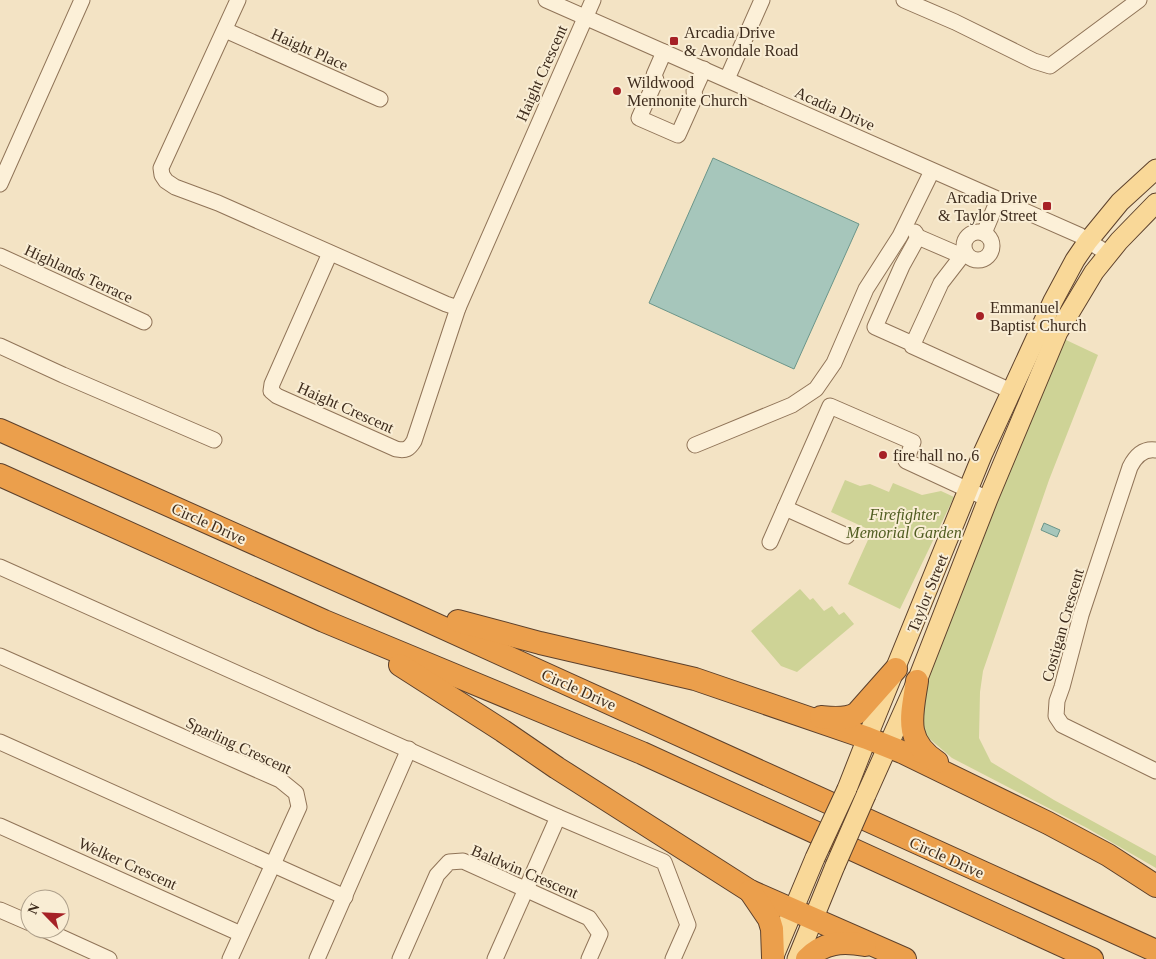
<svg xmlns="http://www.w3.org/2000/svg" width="1156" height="959" font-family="Georgia,serif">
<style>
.green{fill:#ced396}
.water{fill:#a6c6bb;stroke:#6b9589}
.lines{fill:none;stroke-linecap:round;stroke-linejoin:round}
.minor-casing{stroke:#907458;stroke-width:17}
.major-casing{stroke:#5d412c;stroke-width:21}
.highway-casing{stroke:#5d412c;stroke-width:24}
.minor{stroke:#fcf0d8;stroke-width:15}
.major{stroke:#f9d898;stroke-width:19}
.highway{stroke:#eb9f4c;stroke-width:22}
.major-bridge-casing{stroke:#5d412c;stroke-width:21;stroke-linecap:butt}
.major-bridge{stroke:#f9d898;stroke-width:19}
.poi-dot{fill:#a62126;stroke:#f9edd4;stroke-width:2}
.labels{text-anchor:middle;stroke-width:4;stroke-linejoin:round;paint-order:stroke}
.poi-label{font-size:16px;fill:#3e2c1d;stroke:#f9edd4;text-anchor:start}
.street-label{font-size:16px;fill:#3e2c1d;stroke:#f9edd4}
.park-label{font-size:16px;font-style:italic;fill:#505d21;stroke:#f9edd4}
</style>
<rect width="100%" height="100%" fill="#f3e3c4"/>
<g class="green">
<path d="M1064 339 1098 355 1049 480 983 671 980 692 979 738 991 762 1054 800 1156 856V868L1087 828 952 758 924 734 917 704 985 522Z"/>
<path d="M845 480 860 486 870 484 889 492 893 483 922 495 941 491 954 497 900 609 848 584 872 531 831 512Z"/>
<path d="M800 589 810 600 813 598 824 611 832 606 839 615 844 612 854 624 797 672 781 666 751 631Z"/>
</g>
<g class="water">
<path d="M713 158 859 224 794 369 649 303Z"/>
<path d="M1044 523 1060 530 1057 537 1041 530Z"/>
</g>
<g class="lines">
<defs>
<g id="minor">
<path d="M238 0 161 168 162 175 166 181 175 187 218 203 446 304 458 308 593 0"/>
<path d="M546 0 1079 235 1107 253"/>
<path d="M904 0 955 22 1034 61 1050 66 1139 0"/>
<path d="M225 30 380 99"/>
<path d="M664 52 654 75 656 80 639 118 678 135 695 97 694 91 704 69"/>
<path d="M727 79 762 0"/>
<path d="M0 184 82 0"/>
<path d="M915 232 918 237 962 256"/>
<circle cx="978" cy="246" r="14"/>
<path d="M984 233 998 200"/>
<path d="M918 237 902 266 875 327 913 344 912 346 1011 391"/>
<path d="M330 253 272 384 271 391 277 396 396 449C406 451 409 449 414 441L458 308"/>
<path d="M0 256 144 322"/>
<path d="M913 344 941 283 965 252"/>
<path d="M0 346 63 375 214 440"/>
<path d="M695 445 792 405 816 389 834 363 866 289 900 236 932 171"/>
<path d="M1156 450C1143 448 1135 457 1130 467L1081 615 1062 687 1057 701 1056 716 1062 725 1156 771"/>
<path d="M785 508 847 536"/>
<path d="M770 542 830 406 913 442 906 461 988 499"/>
<path d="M0 567 558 817 664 862 688 925 673 959"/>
<path d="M0 656 280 780 296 793 299 807 230 959"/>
<path d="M0 742 345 897"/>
<path d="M0 826 241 934"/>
<path d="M0 910 30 923"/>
<path d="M43 929 109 959"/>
<path d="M317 959 409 749"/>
<path d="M400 959 437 875 449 862 463 861 589 918 600 934 589 959"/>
<path d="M495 959 558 817"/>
</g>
<g id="major">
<path d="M847 789 867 738 983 453 1053 301 1075 260 1088 241 1120 202 1156 169"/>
<path d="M866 795 917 681 988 499 1058 332 1094 272 1119 241 1156 203"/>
<path d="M774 956 815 858"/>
<path d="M797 959 835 866"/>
</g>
<g id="highway">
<path d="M0 430 404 610 1156 951"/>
<path d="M0 475 324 621 642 753 1092 959"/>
<path d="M458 621 540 643 695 679 867 738 902 752 1048 823 1108 855 1156 886"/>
<path d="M400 665 503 731 557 768 750 891 905 959"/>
<path d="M917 681C912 715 903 740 937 762"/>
<path d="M821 717C832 718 847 720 857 713L896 669"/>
<path d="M750 891 769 919 772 929 773 957"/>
<path d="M807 959C824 942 842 941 865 945"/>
</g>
</defs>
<use href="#minor" class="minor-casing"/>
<use href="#major" class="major-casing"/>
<use href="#highway" class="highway-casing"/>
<use href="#minor" class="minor"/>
<use href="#major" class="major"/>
<use href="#highway" class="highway"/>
<defs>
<g id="major-bridge">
<path d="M815 858 847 789"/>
<path d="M835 866 866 795"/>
</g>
</defs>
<use href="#major-bridge" class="major-bridge-casing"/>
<use href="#major-bridge" class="major-bridge"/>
</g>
<g class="poi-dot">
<rect x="669" y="36" width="10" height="10" rx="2.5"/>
<circle cx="617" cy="91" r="5"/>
<rect x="1042" y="201" width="10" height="10" rx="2.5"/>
<circle cx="980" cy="316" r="5"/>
<circle cx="883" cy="455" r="5"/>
</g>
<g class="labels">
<g class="poi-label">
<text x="684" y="38">Arcadia Drive<tspan x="684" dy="18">&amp; Avondale Road</tspan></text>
<text x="627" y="88">Wildwood<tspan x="627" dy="18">Mennonite Church</tspan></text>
<text x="1037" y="203" text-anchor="end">Arcadia Drive<tspan x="1037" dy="18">&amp; Taylor Street</tspan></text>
<text x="990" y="313">Emmanuel<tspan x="990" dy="18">Baptist Church</tspan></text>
<text x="893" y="461">fire hall no. 6</text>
</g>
<g class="street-label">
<text transform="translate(310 49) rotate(24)" y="6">Haight Place</text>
<text transform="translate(541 73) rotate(-66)" y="6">Haight Crescent</text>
<text transform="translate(835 108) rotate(24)" y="6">Acadia Drive</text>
<text transform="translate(79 273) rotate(25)" y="6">Highlands Terrace</text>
<text transform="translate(346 407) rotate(24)" y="6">Haight Crescent</text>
<text transform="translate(209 523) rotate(24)" y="6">Circle Drive</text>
<text transform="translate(927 593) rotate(-68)" y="6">Taylor Street</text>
<text transform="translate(1062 625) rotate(-74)" y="6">Costigan Crescent</text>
<text transform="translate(579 689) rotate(24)" y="6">Circle Drive</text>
<text transform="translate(239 745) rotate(25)" y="6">Sparling Crescent</text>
<text transform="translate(947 857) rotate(24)" y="6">Circle Drive</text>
<text transform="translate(128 863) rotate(24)" y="6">Welker Crescent</text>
<text transform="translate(525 871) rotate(23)" y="6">Baldwin Crescent</text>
</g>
<g class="park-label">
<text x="904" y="520">Firefighter<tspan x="904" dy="18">Memorial Garden</tspan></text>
</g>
</g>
<g transform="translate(45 914) rotate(294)"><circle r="24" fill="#f9edd4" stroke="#aea08b"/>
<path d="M0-4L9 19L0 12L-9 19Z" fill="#a62126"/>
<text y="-8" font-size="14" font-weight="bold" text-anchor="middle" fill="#3e2c1d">N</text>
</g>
</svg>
